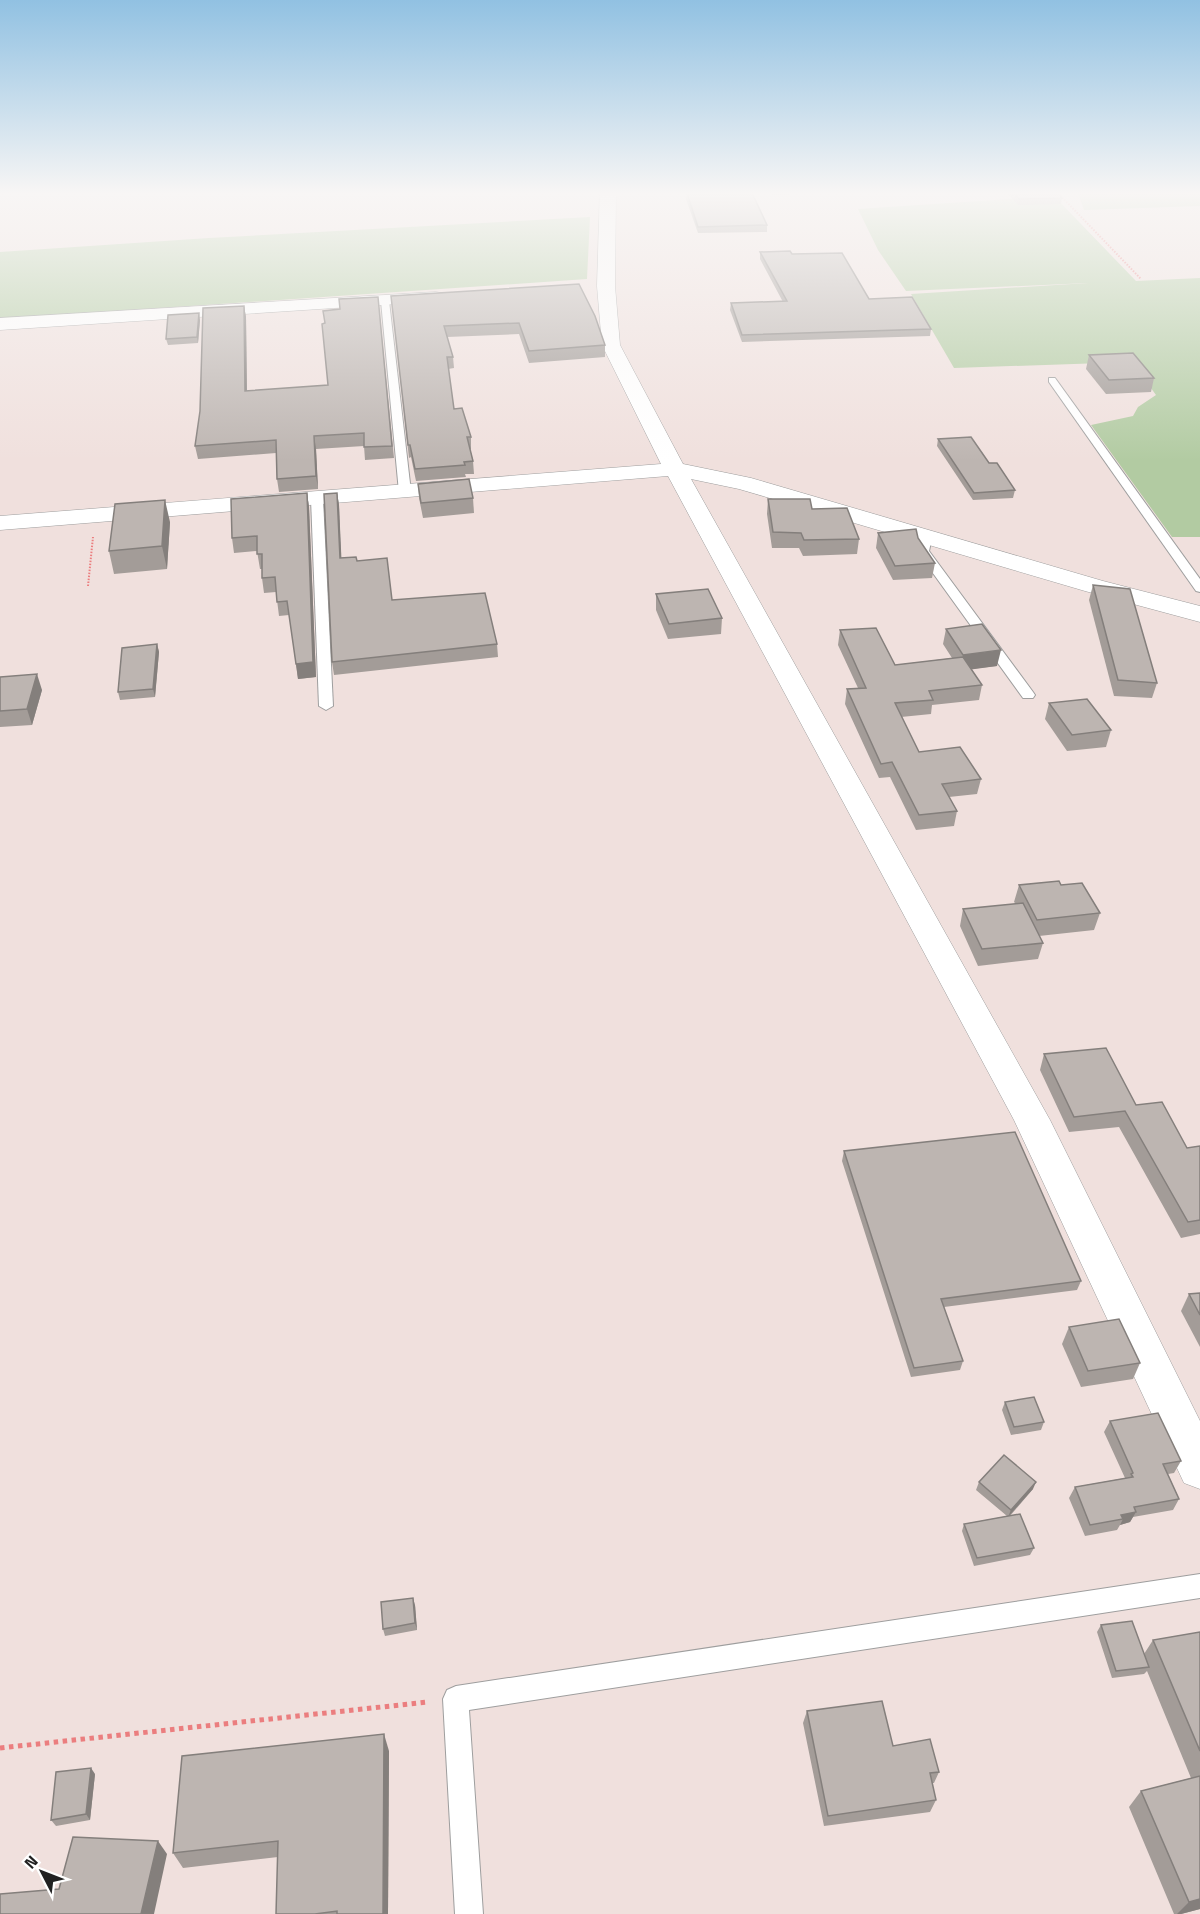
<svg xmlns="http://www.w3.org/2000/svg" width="1200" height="1914" font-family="'Titillium Web',sans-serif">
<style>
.military{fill:#f0e0dd}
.forest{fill:#b2cba2}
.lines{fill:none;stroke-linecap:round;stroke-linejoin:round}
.service-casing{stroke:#9e9e9e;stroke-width:2}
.minor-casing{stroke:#9e9e9e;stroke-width:1}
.path-far1{stroke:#eb7e7f;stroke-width:2;stroke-dasharray:1.5 1.5;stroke-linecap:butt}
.path{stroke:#eb7e7f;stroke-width:5;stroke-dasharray:4.5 4.5;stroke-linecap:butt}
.service{fill:#fff;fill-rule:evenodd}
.minor{fill:#fff;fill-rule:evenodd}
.wall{fill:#a39c98}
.shaded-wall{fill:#847f7c}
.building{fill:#bdb5b1;stroke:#847f7c;stroke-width:1.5}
</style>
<rect width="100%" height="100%" fill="#f0ece8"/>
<rect class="military" x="0" y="193" width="1200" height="1721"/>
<g class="forest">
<path d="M1078 193H1200V206L1084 210Z"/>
<path d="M1054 196 1136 281 1200 278V537H1172L1091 425 1133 416 1138 407 1156 395 1132 362 954 368 911 294 1088 283 906 291 878 250 858 209Z"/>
<path d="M590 217 587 279 0 319V252L209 238Z"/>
</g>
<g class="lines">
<defs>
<g id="service">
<path d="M385 298 389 301 411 492 405 495 399 492 381 301Z"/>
<path d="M1049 378H1055L1200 579V592L1196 591 1049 382Z"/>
<path d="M317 496 323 499 333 706 326 710 319 706 311 499Z"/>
<path d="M926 534 932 537 929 551 1033 692 1035 695 1033 698H1023L917 551 920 537Z"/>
<path d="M1200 1574V1598L469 1710 483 1914H455L443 1699 447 1690 456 1686Z"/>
</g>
<g id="minor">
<path d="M600 193H616L615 286 620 345 683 464 751 478 1103 581 1200 606V622L1085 591 739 489 691 479 1050 1120 1200 1421V1489L1184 1483 1014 1120 668 476 0 530V516L661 464 602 345 597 286Z"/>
<path d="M436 292 442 293 445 297 442 301 0 330V318Z"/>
</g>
</defs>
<use href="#service" class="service-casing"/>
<use href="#minor" class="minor-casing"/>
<g class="path-far1">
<path d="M1058 193 1141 279"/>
<path d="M88 586 93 537"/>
</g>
<path class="path" d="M0 1748 428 1702"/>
<use href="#service" class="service"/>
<use href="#minor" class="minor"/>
</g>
<g class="wall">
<path d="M687 193 767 225V232L698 233 686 199Z"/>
<path d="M771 193H817L772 195Z"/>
<path d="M1007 193H1058L1062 198 1061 204 1018 205Z"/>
<path d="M760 252 792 254 869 299 931 329 930 336 742 342 730 310 731 303 783 302 760 259Z"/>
<path d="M579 284 605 345V357L529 363 519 334 447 337 453 357 454 368 448 369 454 409 471 437V449H470L473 461 474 474H465L466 477 416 481 411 457 409 458 391 296Z"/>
<path d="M378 297 394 458 365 460 364 446 316 449 318 489 279 492 277 479 276 453 198 459 195 446 244 306 246 317 247 391 328 385 325 323 340 309Z"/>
<path d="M200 320 198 343 168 345 166 339Z"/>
<path d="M1089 355 1154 378 1151 392 1106 394 1086 369Z"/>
<path d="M938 439 989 463 1015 490 1013 498 973 500 937 446Z"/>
<path d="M418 484 473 498 474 513 423 518 419 498Z"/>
<path d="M307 493 309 507 316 677 298 679 289 615 279 616 276 592 264 593 262 578V569H260L257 551 234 553 232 538Z"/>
<path d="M337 493 339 505 341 558 357 561 392 600 497 644 498 657 334 675 332 662Z"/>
<path d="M768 499 812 509 859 539 857 554 803 556 799 548H772L767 514Z"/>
<path d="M170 522 167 569 114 574 109 551Z"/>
<path d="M878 533 935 563 932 578 893 580 876 548Z"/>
<path d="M1093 585 1157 683 1152 698 1114 696 1089 600Z"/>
<path d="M656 594 722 618 721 634 668 639 656 610Z"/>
<path d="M946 629 997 666 971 669 982 685 979 700 932 705 931 714 901 717 919 752 981 779 977 794 949 797 957 811 954 826 916 830 890 777 879 778 845 704 847 689 858 688 838 645 840 630 895 665 952 658 943 644Z"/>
<path d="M157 644 159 652 155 697 120 700 118 692Z"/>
<path d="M0 677 42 690 32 725 0 727Z"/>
<path d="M1049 703 1111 730 1106 747 1067 751 1045 719Z"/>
<path d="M1019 885H1061L1100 913 1094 930 1039 936 1043 943 1038 959 978 966 960 926 963 909 1016 904 1014 902Z"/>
<path d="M1044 1054 1136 1105 1187 1148 1200 1146V1234L1181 1238 1119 1127 1069 1132 1040 1070Z"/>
<path d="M844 1151 1081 1281 1077 1290 944 1307 963 1361 960 1370 911 1377 842 1161Z"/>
<path d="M1200 1293V1347L1181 1311 1189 1294Z"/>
<path d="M1069 1327 1140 1363 1133 1379 1081 1387 1062 1344Z"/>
<path d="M1005 1402 1044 1422 1041 1430 1011 1435 1002 1410Z"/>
<path d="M1110 1421 1181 1461 1174 1473 1168 1474 1179 1499 1173 1510 1133 1517 1130 1522 1120 1525 1117 1530 1085 1536 1069 1498 1075 1487 1125 1478 1104 1432Z"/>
<path d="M979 1482 1033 1489 1010 1516 1034 1548 1030 1555 974 1566 962 1531 964 1524 1007 1516 976 1490Z"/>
<path d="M415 1605 417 1630 385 1636 383 1629Z"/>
<path d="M1101 1625 1144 1654 1153 1640 1200 1632V1909L1181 1914H1174L1129 1807 1141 1791 1191 1778 1147 1671 1144 1674 1112 1678 1097 1632Z"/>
<path d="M807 1711 893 1746 939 1772 934 1783H932L936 1800 930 1812 824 1826 803 1723Z"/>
<path d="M389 1751 388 1914H276L278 1857 183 1868 173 1853Z"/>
<path d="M95 1774 90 1820 56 1826 51 1820Z"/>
</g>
<g class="shaded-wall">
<path d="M244 306 246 317 247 403 245 391Z"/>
<path d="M199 313 200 320 198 343 197 337Z"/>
<path d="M314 436 316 449 318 489 316 476Z"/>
<path d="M307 493 309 507 316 677 298 679 296 664Z"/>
<path d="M337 493 339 505 342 571 340 558Z"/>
<path d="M165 500 170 522 167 569 162 546Z"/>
<path d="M157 644 159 652 155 697 153 689Z"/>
<path d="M1001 650 997 666 960 671 963 655Z"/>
<path d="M37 674 42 690 32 725 27 709Z"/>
<path d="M1036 1482 1033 1489 1008 1517 1011 1510Z"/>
<path d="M1136 1512 1130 1522 1120 1525 1123 1519 1121 1515Z"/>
<path d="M413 1598 415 1605 417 1630 415 1623Z"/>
<path d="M384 1734 389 1751 388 1914H383Z"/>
<path d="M91 1768 95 1774 90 1820 86 1814Z"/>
<path d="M158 1841 167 1854 154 1914H141Z"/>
<path d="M1200 1899V1909L1181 1914H1177L1189 1902Z"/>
</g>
<g class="building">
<path d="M687 193H752L767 225 698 227Z"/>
<path d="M1014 193H1058L1062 198 1019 199Z"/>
<path d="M790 251 792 254 842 253 869 299 912 297 931 329 742 335 731 303 787 301 760 252Z"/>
<path d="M579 284 595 316 605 345 529 351 519 323 444 326 453 357H447L454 409 462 408 471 437H467L473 461 464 462 465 465 415 469 410 445H408L391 296Z"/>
<path d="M378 297 392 446 364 447V433L314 436 316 476 277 479 276 440 195 446 200 411 203 308 244 306 245 391 328 385 322 324 325 323 323 311 340 309 339 299Z"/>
<path d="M199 313 197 337 166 339 168 315Z"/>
<path d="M1133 353 1154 378 1109 380 1089 355Z"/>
<path d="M971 437 989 463H997L1015 490 974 493 938 439Z"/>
<path d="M469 479 473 498 421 503 418 484Z"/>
<path d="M307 493 313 662 296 664 287 601 277 602 275 577 262 578V554H257V536L232 538 231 499Z"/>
<path d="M337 493 340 558 356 557 357 561 387 558 392 600 485 593 497 644 332 662 324 494Z"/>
<path d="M768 499H810L812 509 847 508 859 539 804 540 801 533 773 532Z"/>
<path d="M165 500 162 546 109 551 115 504Z"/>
<path d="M916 529 918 538 935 563 895 566 878 533Z"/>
<path d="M1093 585 1130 589 1157 683 1118 680Z"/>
<path d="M708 589 722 618 669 624 656 594Z"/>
<path d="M982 624 1001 650 963 655 946 629Z"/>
<path d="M876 628 895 665 963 657 982 685 929 691 933 700 895 703 919 752 960 747 981 779 942 784 957 811 919 815 892 762 881 764 847 689 866 688 840 630Z"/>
<path d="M157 644 153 689 118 692 122 648Z"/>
<path d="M37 674 27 709 0 711V677Z"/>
<path d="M1087 699 1111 730 1072 735 1049 703Z"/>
<path d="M1059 881 1061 885 1082 883 1100 913 1037 920 1019 885Z"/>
<path d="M1023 903 1043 943 982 949 963 909Z"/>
<path d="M1106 1048 1136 1105 1162 1102 1187 1148 1200 1146V1220L1188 1222 1125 1111 1074 1117 1044 1054Z"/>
<path d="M1015 1132 1081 1281 941 1299 963 1361 914 1368 844 1151Z"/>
<path d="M1200 1293V1315L1189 1294Z"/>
<path d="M1119 1319 1140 1363 1088 1371 1069 1327Z"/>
<path d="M1034 1397 1044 1422 1014 1427 1005 1402Z"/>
<path d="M1158 1413 1181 1461 1163 1464 1179 1499 1134 1507 1136 1512 1121 1515 1123 1519 1090 1525 1075 1487 1133 1477 1131 1474 1133 1473 1110 1421Z"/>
<path d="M1004 1455 1036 1482 1011 1510 979 1482Z"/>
<path d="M1020 1514 1034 1548 977 1558 964 1524Z"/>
<path d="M413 1598 415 1623 383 1629 381 1602Z"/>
<path d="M1132 1621 1149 1667 1116 1671 1101 1625Z"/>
<path d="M1200 1632V1751L1153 1640Z"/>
<path d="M882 1701 893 1746 930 1739 939 1772 930 1773 936 1800 828 1816 807 1711Z"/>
<path d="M384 1734 383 1914H337V1911L315 1914H276L278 1841 173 1853 182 1756Z"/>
<path d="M91 1768 86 1814 51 1820 56 1772Z"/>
<path d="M1200 1776V1899L1189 1902 1141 1791Z"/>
<path d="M73 1837 158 1841 141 1914H0V1894L59 1889Z"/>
</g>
<linearGradient id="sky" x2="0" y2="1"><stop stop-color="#91c1e2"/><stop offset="0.42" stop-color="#f8f6f5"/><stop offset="1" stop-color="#f8f6f5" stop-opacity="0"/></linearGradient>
<rect width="1200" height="461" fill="url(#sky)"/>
<g transform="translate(42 1872) rotate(312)" stroke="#ffffff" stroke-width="4.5" paint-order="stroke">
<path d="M0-4.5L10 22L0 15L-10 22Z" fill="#212121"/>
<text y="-9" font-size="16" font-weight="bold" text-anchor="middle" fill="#212121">N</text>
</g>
</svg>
